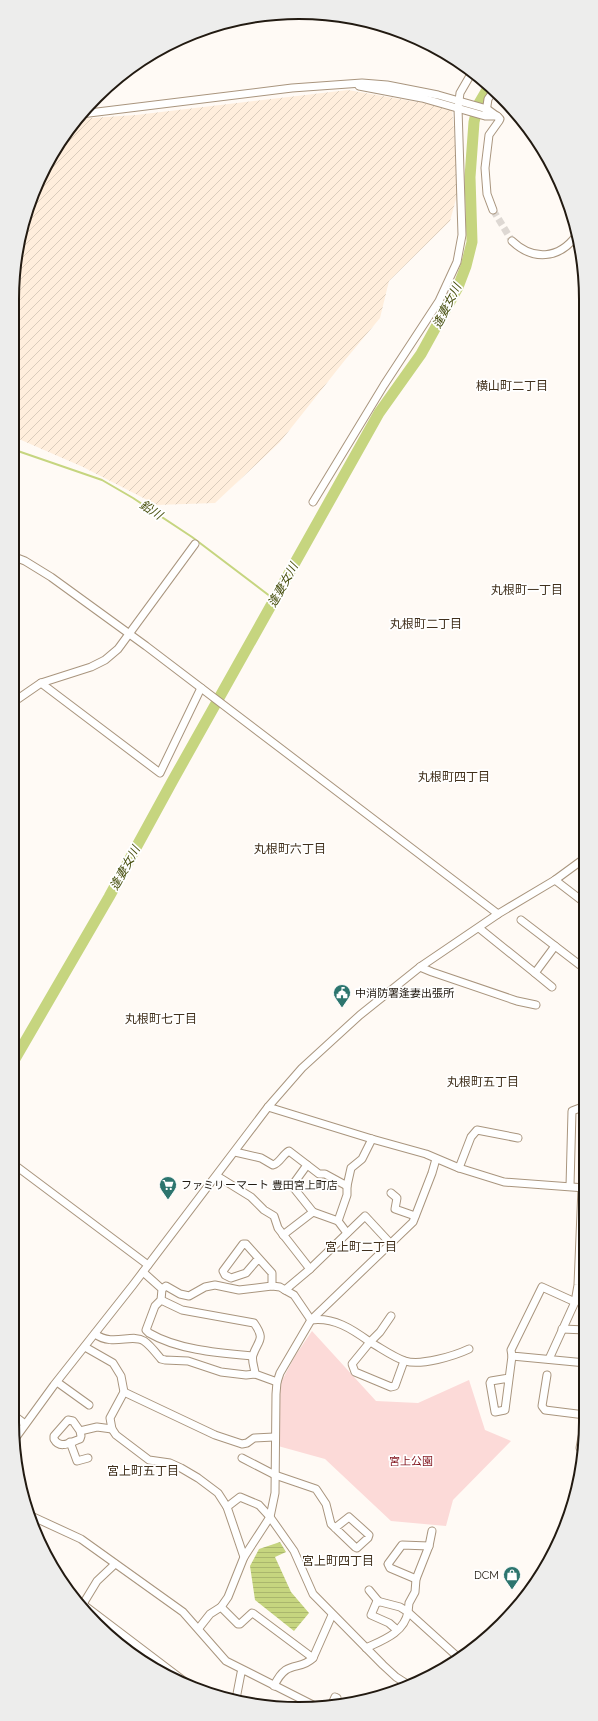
<svg xmlns="http://www.w3.org/2000/svg" width="598" height="1721" font-family="Raleway,'Noto Sans JP',sans-serif">
<style>
.industrial{fill:url(#industrial-furrows)}
.green{fill:#fcdad8}
.water{fill:url(#water-rules)}
.lines{fill:none;stroke-linecap:round;stroke-linejoin:round}
.stream{stroke:#c6d57f;stroke-width:2}
.river{stroke:#c6d57f;stroke-width:11}
.minor-tunnel{stroke:#ded8d3;stroke-width:7;stroke-dasharray:7 3.5;stroke-linecap:butt}
.minor-casing{stroke:#a9957e;stroke-width:9}
.major-casing{stroke:#a9957e;stroke-width:10}
.minor{stroke:#fff;stroke-width:7}
.major{stroke:#fff;stroke-width:8}
.labels{text-anchor:middle;stroke-width:3.5;stroke-linejoin:round;paint-order:stroke}
.poi-label{font-size:11px;fill:#221a11;stroke:#fff;text-anchor:start}
.park-label{font-size:11px;fill:#841922;stroke:#fff}
.water-label{font-size:12px;font-style:italic;fill:#474f0e;stroke:#fff}
.neighbourhood-label{font-size:12px;fill:#41301c;stroke:#fff}
.rim{fill:none;stroke:#221a11;stroke-width:2}
</style>
<defs>
<pattern id="industrial-furrows" width="10" height="10" patternUnits="userSpaceOnUse"><rect width="10" height="10" fill="#ffeedc"/><path d="M-1 1l2-2M0 10L10 0M9 11l2-2" fill="none" stroke="#daccbc"/></pattern>
<pattern id="water-rules" width="6" height="5" patternUnits="userSpaceOnUse"><rect width="6" height="5" fill="#c6d57f"/><path d="M0 2.5h6" fill="none" stroke="#aab66d"/></pattern>
</defs>
<rect width="100%" height="100%" fill="#fffaf5"/>
<path class="industrial" d="M348 90 452 108 459 188 450 221 389 281 380 318 345 360 280 442 215 503 157 505 83 467 12 436V299L22 225 41 172 71 124 76 119 136 115Z"/>
<path class="green" d="M312 1331 376 1401 418 1403 469 1380 485 1430 511 1441 453 1500 446 1526 391 1521 325 1459 278 1446V1388L295 1356Z"/>
<path class="water" d="M280 1542 286 1552 275 1557 291 1592 309 1613 294 1631 255 1600 250 1566 259 1549Z"/>
<g class="lines">
<path class="stream" d="M12 449 102 480 133 498 192 537 275 600"/>
<path class="river" d="M12 1064 109 897 173 780 379 413 421 354 458 287 466 266 472 242 470 177 474 122 478 105 488 88"/>
<path class="minor-tunnel" d="M493 210 512 241"/>
<defs>
<g id="minor">
<path d="M359 86 422 98 485 116H497"/>
<path d="M486 112 488 99 493 92"/>
<path d="M81 114 292 88 362 83 387 85 438 95 487 109 498 117"/>
<path d="M493 210 487 194 485 168 489 135 499 121 500 119 498 117"/>
<path d="M512 241C533 261 559 259 576 236"/>
<path d="M313 502 384 385 439 301 457 262 462 235 458 108 460 93 471 74"/>
<path d="M12 556 25 561 51 577 146 646 498 914"/>
<path d="M41 683 160 773 201 688"/>
<path d="M12 703 41 683 91 667 105 660 118 649 195 544"/>
<path d="M555 880 585 903"/>
<path d="M521 920 555 946"/>
<path d="M479 928 535 973 555 946 585 969"/>
<path d="M420 967 432 972 517 1001 536 1005"/>
<path d="M535 973 552 987"/>
<path d="M268 1107 372 1139 426 1154 459 1168 504 1182 585 1188"/>
<path d="M235 1152 261 1158 273 1165C280 1163 282 1155 289 1151L319 1174H325L347 1186 351 1168 362 1159 372 1139"/>
<path d="M12 1163 148 1265"/>
<path d="M307 1165 294 1183 293 1187 313 1212"/>
<path d="M459 1168 471 1137 477 1130 518 1138"/>
<path d="M217 1176 251 1197 264 1210 274 1216 278 1228 310 1269 285 1290 294 1295 311 1320"/>
<path d="M570 1186 572 1111 585 1106"/>
<path d="M391 1193 397 1198 395 1209 415 1216"/>
<path d="M338 1221 347 1195V1186"/>
<path d="M283 1235 313 1212 338 1221 347 1233"/>
<path d="M258 1259 246 1273 231 1278 225 1275 223 1271 243 1244H246L272 1273V1286L280 1287 285 1290"/>
<path d="M310 1269 365 1216 391 1244"/>
<path d="M143 1272 162 1289 161 1300 155 1306 146 1330 149 1333C178 1350 219 1353 252 1356"/>
<path d="M162 1289 166 1286 180 1294 189 1296 205 1287 215 1285 239 1290 272 1286"/>
<path d="M161 1300 182 1310 254 1323C266 1340 258 1340 253 1355 251 1360 255 1369 255 1374"/>
<path d="M575 1302 542 1287 511 1350 512 1356 586 1363"/>
<path d="M391 1316 380 1332 370 1342C381 1348 393 1357 405 1361 421 1366 454 1356 469 1349"/>
<path d="M311 1320C334 1317 352 1329 370 1342L352 1364 355 1372 391 1387 395 1386 404 1361"/>
<path d="M562 1329 586 1330"/>
<path d="M95 1334C113 1347 132 1333 144 1341 150 1345 156 1353 161 1359L165 1360 188 1361 221 1372 246 1375 255 1374 277 1382"/>
<path d="M85 1347 113 1363 121 1376 124 1392 110 1418 112 1429 116 1435 149 1460 170 1463 181 1468 198 1478 218 1493 227 1507 244 1557"/>
<path d="M549 1359 575 1302 578 1285 582 1188"/>
<path d="M547 1375 542 1406 545 1410 585 1415"/>
<path d="M509 1378 491 1381 490 1383 495 1412 505 1410 512 1356"/>
<path d="M57 1382 89 1405"/>
<path d="M124 1392 215 1435 242 1444 247 1443 254 1438 274 1437"/>
<path d="M12 1414 25 1424"/>
<path d="M80 1431 81 1436 80 1439C71 1442 60 1450 54 1439V1436L68 1420 73 1421 80 1431 97 1427 112 1429"/>
<path d="M14 1440 54 1385 133 1285 268 1107 302 1068 360 1015 420 967 498 914 555 880 585 858"/>
<path d="M70 1442 77 1461 88 1458"/>
<path d="M580 1448 586 1415"/>
<path d="M242 1458 275 1475 316 1489 326 1504 331 1524 355 1547 357 1548 368 1538 369 1535 349 1517 335 1528"/>
<path d="M227 1507 240 1497 259 1505 270 1517 294 1551 313 1594 383 1665 396 1677 407 1684"/>
<path d="M29 1515 81 1539 183 1612 226 1661 319 1708"/>
<path d="M416 1579 390 1568 388 1564 402 1545 429 1546"/>
<path d="M369 1590 379 1602"/>
<path d="M83 1604 97 1581 115 1564"/>
<path d="M221 1607 238 1624H240L252 1613 254 1614 313 1658 332 1615"/>
<path d="M199 1628 210 1614 221 1607 228 1597 244 1557 270 1517 275 1493 276 1394 277 1382 280 1373 311 1320 413 1222 432 1173 436 1159"/>
<path d="M397 1630 389 1623 371 1615 377 1601 400 1607 408 1612 409 1603 415 1592 416 1579 429 1546 432 1531"/>
<path d="M366 1648C383 1640 404 1633 408 1612L460 1659"/>
<path d="M274 1686C287 1658 299 1672 313 1658"/>
<path d="M236 1699 241 1673 243 1671"/>
<path d="M331 1706 335 1697 337 1698"/>
</g>
<path id="major" d="M75 1599 187 1684"/>
</defs>
<use href="#minor" class="minor-casing"/>
<use href="#major" class="major-casing"/>
<use href="#minor" class="minor"/>
<use href="#major" class="major"/>
</g>
<defs>
<symbol id="civic-pin" viewBox="-11 -11 22 30"><path d="M0 17L-7.5 6A9.5 9.5 0 1 1 7.5 6Z" fill="#2d756e" stroke="#fff"/><path d="M-.6-6.5H3V-4.5H.6V-3L4-1V1h2V6H-6V1h2V-1L-.6-3ZM-1.2 2.5V6h2.4V2.5Z" fill="#fff"/></symbol>
<symbol id="supermarket-pin" viewBox="-11 -11 22 30"><path d="M0 17L-7.5 6A9.5 9.5 0 1 1 7.5 6Z" fill="#2d756e" stroke="#fff"/><path d="M-6-5.5h2.5l.6 2H6L4.5 2H-2.5L-4.4-4H-6ZM-1.5 3.2a1.3 1.3 0 1 0 .1 0ZM3 3.2a1.3 1.3 0 1 0 .1 0Z" fill="#fff"/></symbol>
<symbol id="shop-pin" viewBox="-11 -11 22 30"><path d="M0 17L-7.5 6A9.5 9.5 0 1 1 7.5 6Z" fill="#2d756e" stroke="#fff"/><path d="M-5-2.5h2.3a2.7 3.5 0 0 1 5.4 0H5L5.5 6h-11ZM-1.5-2.5h3a1.5 2.3 0 0 0-3 0Z" fill="#fff"/></symbol>
</defs>
<g fill-rule="evenodd">
<use href="#civic-pin" x="332" y="983" width="20" height="27"/>
<use href="#supermarket-pin" x="158" y="1175" width="20" height="27"/>
<use href="#shop-pin" x="502" y="1565" width="20" height="27"/>
</g>
<g class="labels">
<g class="poi-label">
<text x="355" y="997">中消防署逢妻出張所</text>
<text x="181" y="1189">ファミリーマート 豊田宮上町店</text>
<text x="499" y="1579" text-anchor="end">DCM</text>
</g>
<g class="park-label">
<text x="411" y="1465">宮上公園</text>
</g>
<g class="water-label">
<text transform="translate(447 306) rotate(-63)" y="4">逢妻女川</text>
<text transform="translate(151 510) rotate(33)" y="4">鉛川</text>
<text transform="translate(283 585) rotate(-61)" y="4">逢妻女川</text>
<text transform="translate(125 868) rotate(-61)" y="4">逢妻女川</text>
</g>
<g class="neighbourhood-label">
<text x="512" y="390">横山町二丁目</text>
<text x="527" y="594">丸根町一丁目</text>
<text x="426" y="628">丸根町二丁目</text>
<text x="454" y="781">丸根町四丁目</text>
<text x="290" y="853">丸根町六丁目</text>
<text x="161" y="1023">丸根町七丁目</text>
<text x="483" y="1086">丸根町五丁目</text>
<text x="361" y="1251">宮上町二丁目</text>
<text x="143" y="1475">宮上町五丁目</text>
<text x="338" y="1565">宮上町四丁目</text>
</g>
</g>
<path d="M0 0H598V1721H0ZM299 19H299A280 280 0 0 1 579 299V1422A280 280 0 0 1 299 1702H299A280 280 0 0 1 19 1422V299A280 280 0 0 1 299 19Z" fill="#ededec" fill-rule="evenodd"/>
<path class="rim" d="M299 19H299A280 280 0 0 1 579 299V1422A280 280 0 0 1 299 1702H299A280 280 0 0 1 19 1422V299A280 280 0 0 1 299 19Z"/>
</svg>
